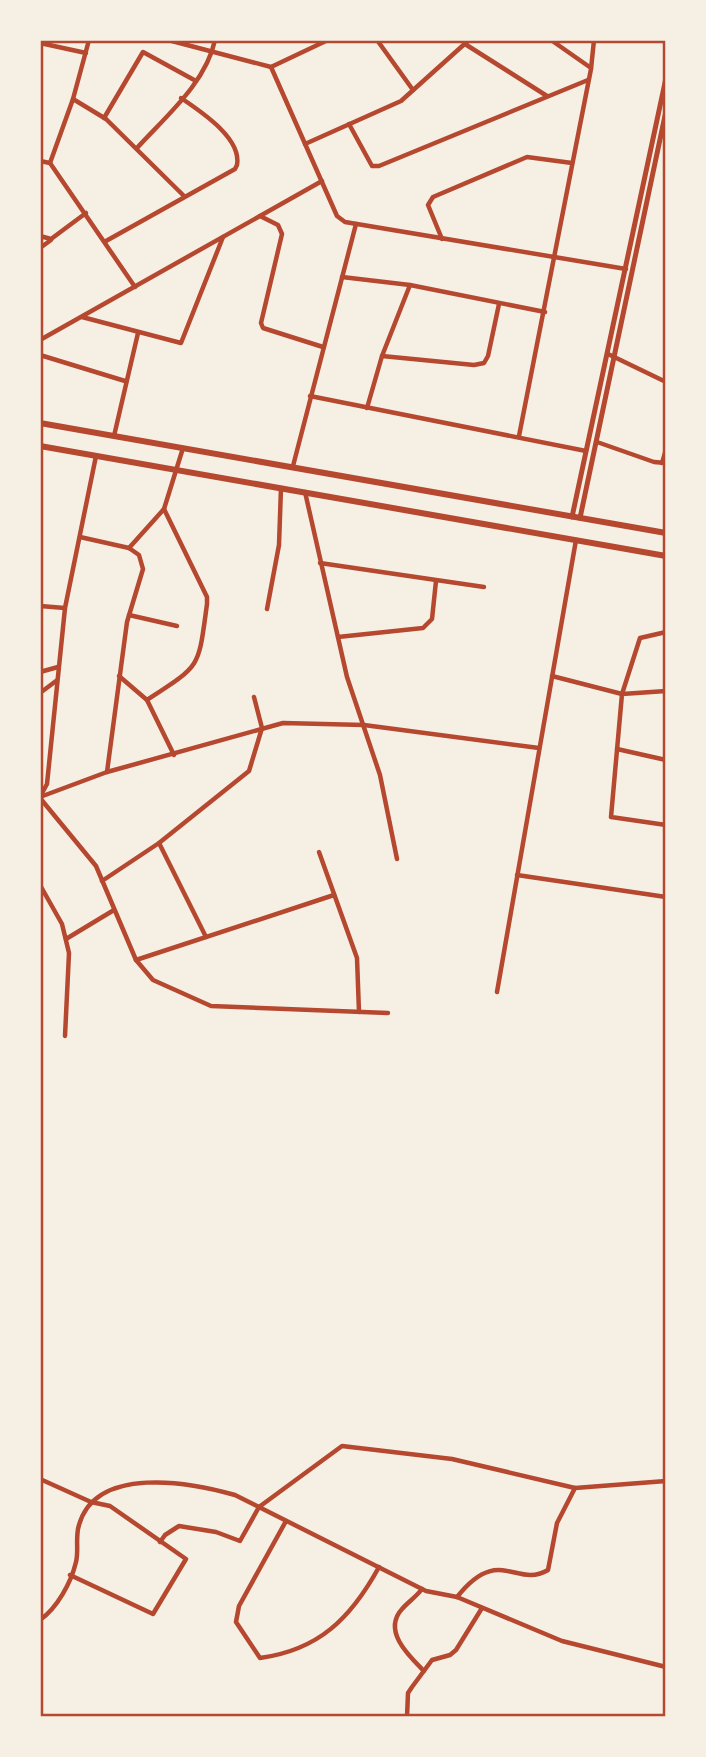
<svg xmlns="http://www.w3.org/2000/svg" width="706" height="1757" font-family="Raleway,sans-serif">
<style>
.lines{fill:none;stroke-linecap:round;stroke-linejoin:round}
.minor{stroke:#b5482f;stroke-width:4.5}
.tertiary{stroke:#b5482f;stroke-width:5}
.primary{stroke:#b5482f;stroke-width:6}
.neatline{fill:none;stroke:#b5482f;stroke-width:2.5}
</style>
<rect width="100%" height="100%" fill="#f6efe4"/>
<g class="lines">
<g class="minor">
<path d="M168 40 271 67 328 40"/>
<path d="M377 40 413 90"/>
<path d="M551 40 591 68"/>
<path d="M40 43 86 53"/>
<path d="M465 44 547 96"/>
<path d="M271 67 337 216 345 222 626 269"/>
<path d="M73 99 106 119 184 196"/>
<path d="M104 118 143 52 196 81"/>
<path d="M349 124 372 166H379L588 80"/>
<path d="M305 144 401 101 469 40"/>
<path d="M137 148C165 117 206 83 215 40"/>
<path d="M40 161 50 163 135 287"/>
<path d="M50 163 73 99 89 40"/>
<path d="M260 216 278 225 282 234 261 323 263 328 323 347"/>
<path d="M40 236 51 239 86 213"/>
<path d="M442 239 428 205 433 197 527 157 572 163"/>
<path d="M106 241 235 169 237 165C242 138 200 111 181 98"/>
<path d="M40 248 51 240"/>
<path d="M342 277 410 285 545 312"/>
<path d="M82 317 181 343 223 237"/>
<path d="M40 340 322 181"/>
<path d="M608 354 666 382"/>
<path d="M40 355 125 381"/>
<path d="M382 356 474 365 484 363 488 356 499 304"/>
<path d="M310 396 586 451"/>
<path d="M367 408 382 356 410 285"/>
<path d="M114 436 138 333"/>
<path d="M519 436 591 69 594 40"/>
<path d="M597 442 654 462 666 463"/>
<path d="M662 463 666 449"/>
<path d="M293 466 356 224"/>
<path d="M305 492 347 677 380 775 397 859"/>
<path d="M80 537 129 548 139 555 143 569 127 622 107 772"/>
<path d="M129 548 164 509 183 448"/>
<path d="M320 563 484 587"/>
<path d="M40 606 65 608"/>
<path d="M267 609 279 545 281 488"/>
<path d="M129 615 177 626"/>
<path d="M338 637 423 628 432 619 436 581"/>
<path d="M40 672 58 667"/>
<path d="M119 676 147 700 174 755"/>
<path d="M552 676 622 694 640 638 666 632"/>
<path d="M666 691 622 694 611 817 666 825"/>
<path d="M40 693 56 681"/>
<path d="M147 700C202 664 198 669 207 604V597L164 509"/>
<path d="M617 749 666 760"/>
<path d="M41 795 47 784 65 608 96 456"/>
<path d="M40 797 107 772 283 723 364 725 539 748"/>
<path d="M40 798 96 866 136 960 153 980 211 1006 388 1013"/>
<path d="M159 843 206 937"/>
<path d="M319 852 357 958 359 1012"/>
<path d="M517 875 666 897"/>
<path d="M102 881 159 843 249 771 262 728 254 697"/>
<path d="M40 885 62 924 69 953 65 1036"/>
<path d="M66 939 114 910"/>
<path d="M136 960 334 895"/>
<path d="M497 992 576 540"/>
<path d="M40 1479 91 1502 110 1506 186 1559 153 1614 70 1575"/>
<path d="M286 1521 239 1606 236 1622 260 1658C319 1650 351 1618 379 1567"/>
<path d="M160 1542 165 1535 179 1526 216 1532 240 1541 259 1507 342 1446 452 1459 575 1488"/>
<path d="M422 1589C416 1597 408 1602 402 1609 382 1631 409 1656 424 1671"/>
<path d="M457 1597C499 1544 516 1589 548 1570L557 1523 575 1488 666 1481"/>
<path d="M40 1620C57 1608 71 1583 76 1562 79 1550 75 1537 79 1525 96 1465 190 1482 235 1495L426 1591 457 1597 562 1641 666 1667"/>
<path d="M407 1717 408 1693 412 1687 432 1660 450 1655 456 1650 482 1608"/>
</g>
<g class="tertiary">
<path d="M572 517 666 78"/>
<path d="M580 518 666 111"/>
</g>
<g class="primary">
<path d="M40 423 666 533"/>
<path d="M40 446 666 556"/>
</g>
</g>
<rect width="706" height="1757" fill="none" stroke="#f6efe4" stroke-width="84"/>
<rect x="42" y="42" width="622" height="1673" class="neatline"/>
</svg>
